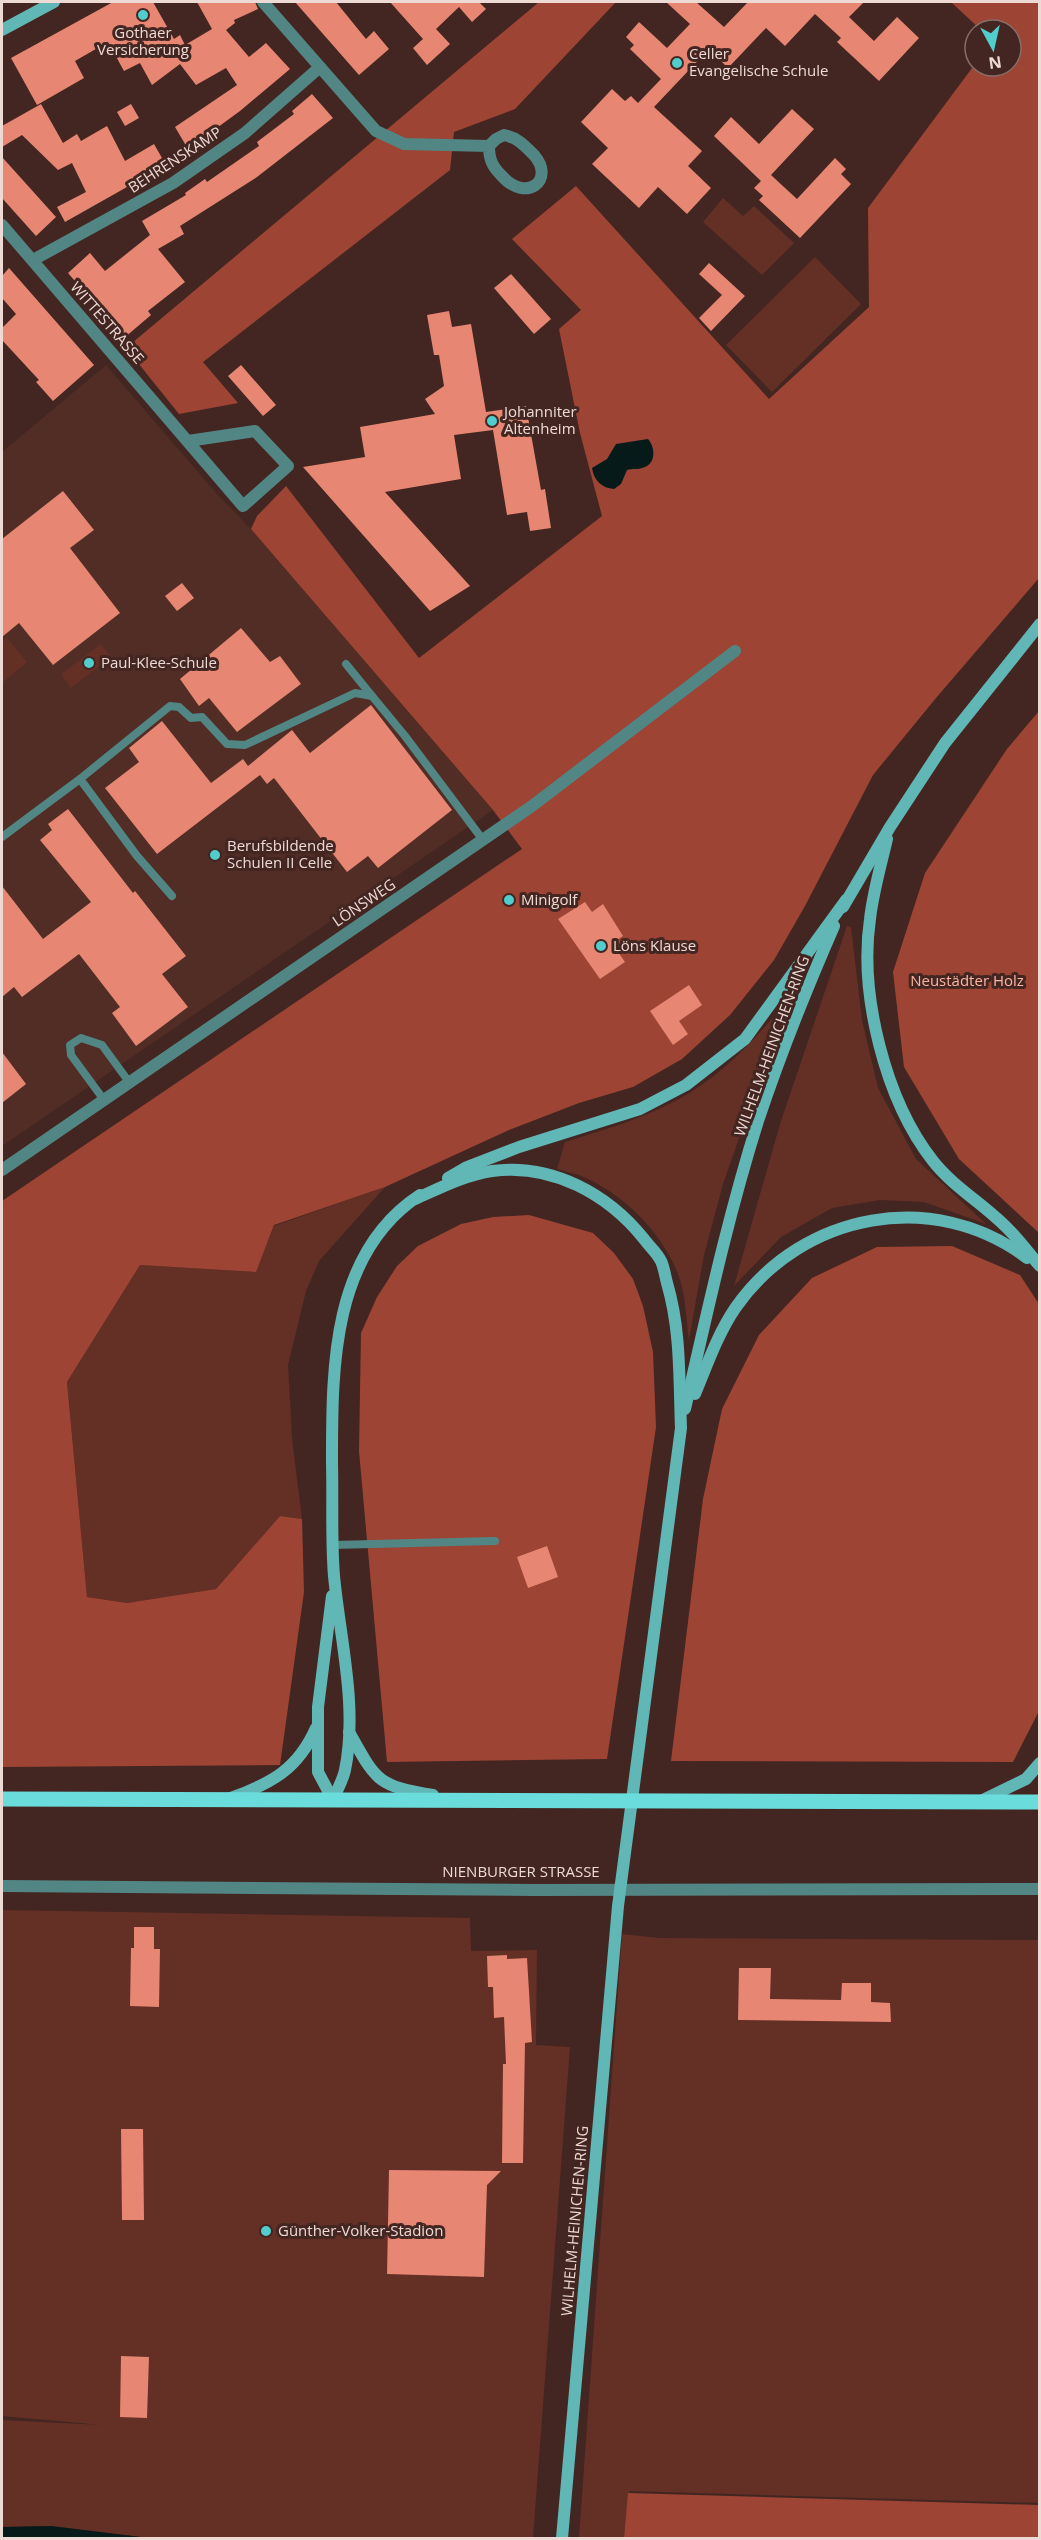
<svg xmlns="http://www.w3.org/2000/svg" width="1041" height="2540" font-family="'Open Sans',sans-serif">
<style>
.built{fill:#512d25}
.green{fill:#642f25}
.forest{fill:#9d4434}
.water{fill:#071a1a}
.building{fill:#e68673}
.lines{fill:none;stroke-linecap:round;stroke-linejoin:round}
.lane{stroke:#528685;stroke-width:8}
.street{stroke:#528685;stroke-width:12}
.secondary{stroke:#61b6b6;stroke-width:12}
.primary{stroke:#6adcdc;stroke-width:15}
.poi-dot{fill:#52cdcd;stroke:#432621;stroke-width:2}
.labels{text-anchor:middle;stroke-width:6;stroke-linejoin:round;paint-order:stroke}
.poi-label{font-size:15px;fill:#eedad5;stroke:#432621;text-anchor:start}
.street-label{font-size:15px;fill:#eedad5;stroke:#432621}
.park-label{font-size:15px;fill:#feb3a3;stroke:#432621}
</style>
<rect width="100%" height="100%" fill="#432621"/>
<path class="built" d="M106 365 217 494 251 529 493 810 2 1146V452Z"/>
<g class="green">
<path d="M723 198 743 216 754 206 794 243 762 275 703 222Z"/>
<path d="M815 257 861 304 772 392 726 345Z"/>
<path d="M7 638 27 662 2 683V642Z"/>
<path d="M101 644 111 657 71 688 61 674Z"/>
<path d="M847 926 851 927 862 1020 878 1088 916 1159 986 1224 924 1202 880 1200 832 1208 781 1237 734 1286 780 1124Z"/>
<path d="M788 999 723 1184 704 1255 689 1340C686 1321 686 1298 680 1280 666 1237 628 1198 588 1179 579 1174 567 1172 557 1169L565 1142C603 1130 642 1119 677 1100 722 1076 757 1038 788 999Z"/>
<path d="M385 1187 319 1261 306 1291 288 1365 292 1438 302 1519 280 1516 216 1589 127 1603 87 1597 67 1382 140 1265 255 1272 274 1226Z"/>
<path d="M2 1910 470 1918 471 1951 537 1950 536 2045 570 2047 533 2538H149L51 2526 2 2527V2420L102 2425 2 2416Z"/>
<path d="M622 1934 659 1938 1039 1940V2503L629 2491 624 2538H579Z"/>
</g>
<g class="forest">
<path d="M539 2H616L515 109 454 132 450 170 203 362 238 403 179 414 126 348Z"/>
<path d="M951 2H1039V578L936 698 873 775 805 906 774 960 730 1015 682 1059 633 1087 579 1103 509 1130 385 1187 274 1225 256 1272 140 1265 67 1382 87 1597 127 1603 216 1589 280 1516 302 1519 304 1592 280 1765 2 1767V1201L522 849 493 810 251 529 257 516 286 486 419 658 602 516 580 433 559 329 581 310 512 239 576 186 769 399 869 307 868 208 975 64V66H1011V30H981Z"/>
<path d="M1039 711V1233L959 1159 904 1067 893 972 925 873 1007 749Z"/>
<path d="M529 1215 593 1233 614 1253 633 1279 643 1306 653 1352 656 1427 607 1759 387 1762 359 1451 361 1333 377 1297 397 1266 418 1246 461 1224 493 1217Z"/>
<path d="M952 1246 1020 1275 1039 1304V1711L1013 1762 671 1761 703 1499 722 1409 759 1335 812 1278 877 1247Z"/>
<path d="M628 2493 1039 2505V2538H624Z"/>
</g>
<g class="water">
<path d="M648 439C656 448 656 465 642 468 637 470 633 468 627 470L621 484 614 489C602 488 594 481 592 468L607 459 616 444Z"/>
<path d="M51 2526 149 2538H2V2527Z"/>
</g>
<g class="building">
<path d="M113 2H153L174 39 180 35 185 45 212 29 197 2H255L258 9 234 20 235 23 226 30 249 57 266 43 290 69 240 111 188 149 175 127 237 85 226 68 196 85 180 64 152 85 140 63 124 71 108 42 75 61 84 78 37 105 11 58Z"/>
<path d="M295 2H336L366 39 374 31 389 49 359 75Z"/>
<path d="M390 2H479L486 9 472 22 459 7 436 29 450 44 427 65 413 48 423 39Z"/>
<path d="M666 2H696L724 27 748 2H864L849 17 874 41 897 17 919 38 879 81 837 42 841 38 815 14 785 46 766 28 728 68 709 49 654 107 702 151 688 166 711 188 687 214 658 187 639 208 592 164 608 148 581 122 612 89 625 101 631 96 638 103 661 79 630 49 634 45 626 37 639 22 667 48 690 24Z"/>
<path d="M312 94 333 118 257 177 180 226 184 234 158 249 185 282 148 311 151 315 124 338 68 273 90 253 105 271 150 235 142 221 186 195 185 193 205 179 207 182 259 146 257 142 294 114 292 111Z"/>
<path d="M41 104 63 143 77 134 81 141 107 126 125 161 154 144 166 165 65 222 57 207 86 192 72 163 58 170 22 135 2 147V126Z"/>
<path d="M131 104 139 118 125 126 117 112Z"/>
<path d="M792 109 814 129 771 175 797 199 835 158 846 169 841 174 851 184 800 238 759 200 763 196 754 188 761 181 714 136 731 117 759 144Z"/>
<path d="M2 157 56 217 36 236 2 198Z"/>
<path d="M709 263 745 296 711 331 699 318 722 295 699 274Z"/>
<path d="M9 268 94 365 53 401 36 382 39 380 2 340V328L16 314 2 298V276Z"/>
<path d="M511 274 551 319 534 334 494 288Z"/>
<path d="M449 311 452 327 471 324 486 412 526 406 541 490 545 489 551 528 530 531 527 512 507 515 493 430 454 435 461 479 385 492 470 586 430 611 303 467 365 457 360 427 435 414 425 399 444 386 439 355H434L427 315Z"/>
<path d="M241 365 276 405 263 416 228 376Z"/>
<path d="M63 491 94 530 70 548 120 613 53 665 19 623 2 637V539Z"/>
<path d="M182 583 194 598 177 611 165 596Z"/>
<path d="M241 628 270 662 280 656 301 684 237 732 209 698 199 706 180 679Z"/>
<path d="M371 705 452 810 378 868 368 856 347 872 274 778 267 784 260 775 157 854 105 788 139 762 129 748 162 721 211 783 243 759 248 766 292 730 310 753Z"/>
<path d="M68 809 133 893 135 891 186 956 162 974 188 1007 136 1046 112 1013 120 1007 79 954 22 997 14 987 2 997V886L43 939 91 902 40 840 52 830 48 824Z"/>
<path d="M585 902 592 912 603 904 623 936 612 943 625 962 600 979 558 919Z"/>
<path d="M689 985 702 1005 679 1021 688 1034 673 1045 650 1011Z"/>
<path d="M2 1052 26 1084 2 1103Z"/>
<path d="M547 1546 558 1577 528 1588 517 1557Z"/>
<path d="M134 1927H154V1949H160L159 2007 130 2006 131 1948H134Z"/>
<path d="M507 1955V1959L527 1958 532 2042 525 2043 523 2163H502L503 2064H506L504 2017 494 2018 493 1987H488L487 1956Z"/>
<path d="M739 1968H771L770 1999 841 2000 842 1983H871V2002L890 2003 891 2022 738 2020Z"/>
<path d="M121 2129H143L144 2220H122Z"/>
<path d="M389 2170 501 2171 487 2185 484 2277 387 2274Z"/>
<path d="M121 2356 149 2357 147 2418 120 2417Z"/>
</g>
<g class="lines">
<g class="lane">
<path d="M346 664 372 696"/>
<path d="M80 779 170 706 179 707 191 718 202 717 227 744 245 745 355 693 372 696 405 736 483 840"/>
<path d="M2 837 80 779 137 856 172 896"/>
<path d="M104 1100 71 1055 70 1045 81 1038 102 1045 129 1082"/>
<path d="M333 1545 495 1541"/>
</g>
<g class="street">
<path d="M263 2 376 131 404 144 489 146C489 159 492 166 501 175 526 204 556 180 534 155 524 145 518 138 504 135L496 139 489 146"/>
<path d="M2 225 243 506 288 466 255 431 188 441"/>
<path d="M33 260 173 183 245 133 320 67"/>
<path d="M2 1170 532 806 735 651"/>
<path d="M2 1886 534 1890 1040 1889"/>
</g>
<g class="secondary">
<path d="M2 30 54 2"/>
<path d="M887 839C881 865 873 892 870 919 859 994 885 1100 933 1161 954 1188 987 1206 1010 1231 1021 1242 1030 1255 1040 1266"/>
<path d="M843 907 890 827 945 743 1040 624"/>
<path d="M448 1178 467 1167 519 1147 640 1109 686 1085 745 1039 846 900"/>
<path d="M415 1199C440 1188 465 1175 492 1171 552 1163 608 1194 644 1239 649 1246 657 1253 661 1261 664 1267 665 1276 667 1283 681 1330 679 1380 681 1428L618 1906 562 2538"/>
<path d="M695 1394C707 1365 718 1333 736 1307 803 1212 934 1188 1027 1258"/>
<path d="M685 1409C707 1313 728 1216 758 1121 780 1055 806 990 834 926"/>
<path d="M332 1596 318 1707V1772L333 1800"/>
<path d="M349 1732C376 1780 376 1786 433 1795"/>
<path d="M231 1798C272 1783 298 1769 316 1728"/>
<path d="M333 1800C337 1790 343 1780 345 1770 358 1707 340 1639 334 1576 331 1539 333 1501 332 1463 332 1369 331 1253 420 1195"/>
<path d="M981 1801 1026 1779 1040 1763"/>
</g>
<path class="primary" d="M2 1799 1040 1802"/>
</g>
<g class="poi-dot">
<circle cx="143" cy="15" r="6"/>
<circle cx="677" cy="63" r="6"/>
<circle cx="492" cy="421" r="6"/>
<circle cx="89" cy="663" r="6"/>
<circle cx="215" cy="855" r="6"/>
<circle cx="509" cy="900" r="6"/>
<circle cx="601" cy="946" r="6"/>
<circle cx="266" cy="2231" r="6"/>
</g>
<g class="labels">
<g class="poi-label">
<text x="143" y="38" text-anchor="middle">Gothaer<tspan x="143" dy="17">Versicherung</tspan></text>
<text x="689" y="59">Celler<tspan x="689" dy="17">Evangelische Schule</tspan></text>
<text x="504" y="417">Johanniter<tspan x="504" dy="17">Altenheim</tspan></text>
<text x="101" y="668">Paul-Klee-Schule</text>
<text x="227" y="851">Berufsbildende<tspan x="227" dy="17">Schulen II Celle</tspan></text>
<text x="521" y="905">Minigolf</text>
<text x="613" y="951">Löns Klause</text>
<text x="278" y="2236">Günther-Volker-Stadion</text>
</g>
<g class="street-label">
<text transform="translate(175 160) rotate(-33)" y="5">BEHRENSKAMP</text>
<text transform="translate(107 323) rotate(49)" y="5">WITTESTRASSE</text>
<text transform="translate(364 903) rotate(-34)" y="5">LÖNSWEG</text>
<text transform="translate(772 1046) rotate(-70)" y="5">WILHELM-HEINICHEN-RING</text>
<text x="521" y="1877">NIENBURGER STRASSE</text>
<text transform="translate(575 2221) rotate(-85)" y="5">WILHELM-HEINICHEN-RING</text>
</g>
<g class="park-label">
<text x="967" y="986">Neustädter Holz</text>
</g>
</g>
<rect width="1041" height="2540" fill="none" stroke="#eedad5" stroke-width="6"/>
<g transform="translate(993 48) rotate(172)"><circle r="28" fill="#432621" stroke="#876e69" stroke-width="1.5"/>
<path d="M0-4.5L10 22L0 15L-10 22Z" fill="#52cdcd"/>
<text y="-9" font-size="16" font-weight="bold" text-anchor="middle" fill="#eedad5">N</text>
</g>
</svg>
